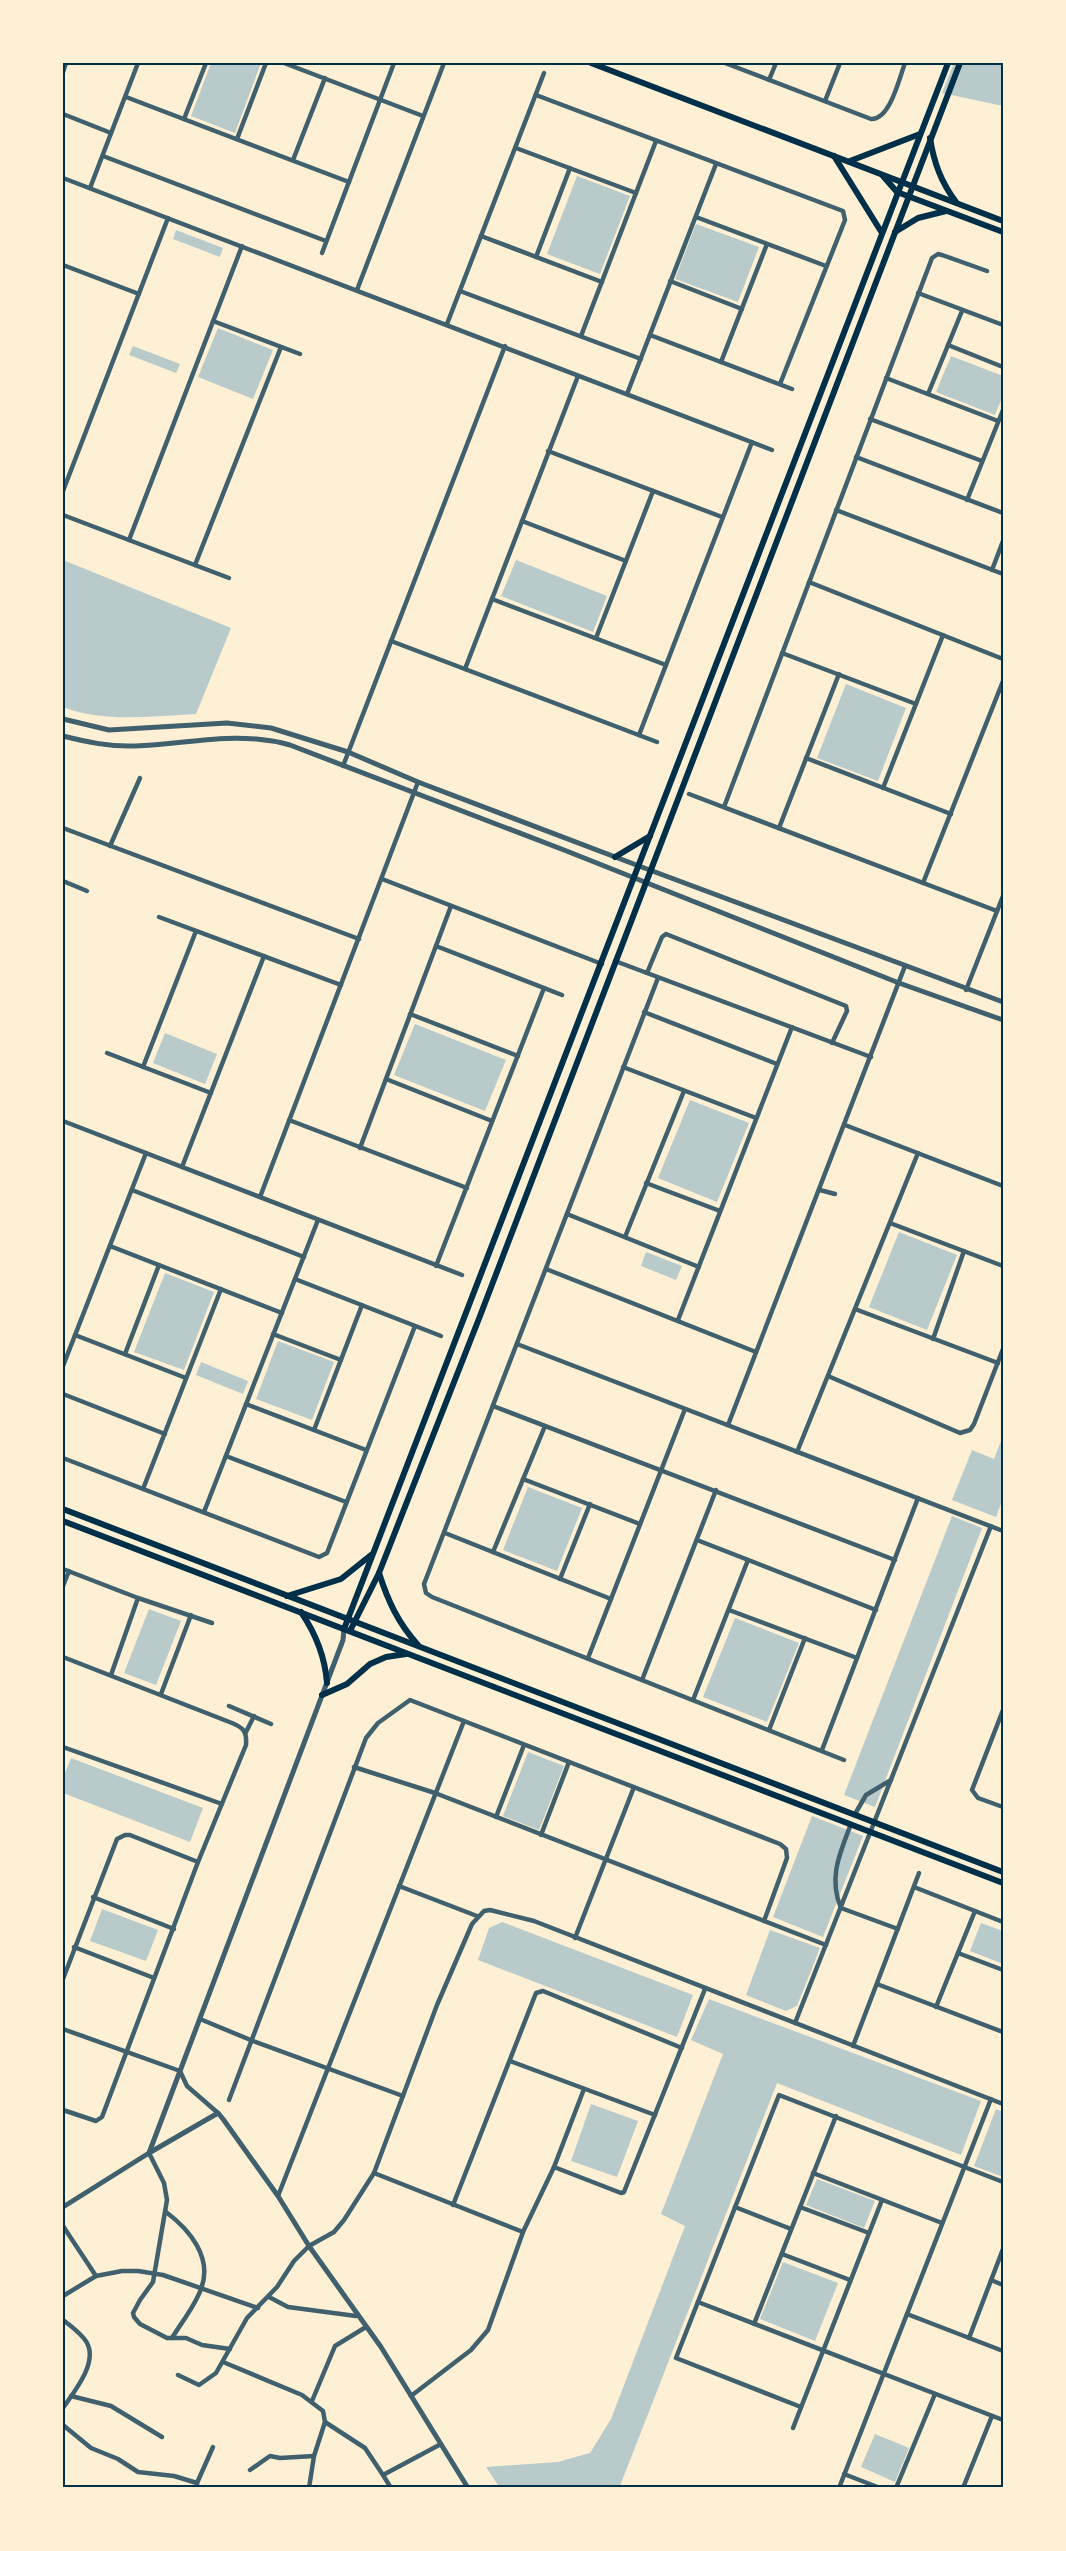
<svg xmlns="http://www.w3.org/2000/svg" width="1066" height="2551" font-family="Roboto,sans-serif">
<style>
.green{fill:#b9caca}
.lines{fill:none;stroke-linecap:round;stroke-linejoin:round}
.minor{stroke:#3f606c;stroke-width:4.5}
.tertiary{stroke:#3f606c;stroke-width:5}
.secondary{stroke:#003049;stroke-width:6}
.neatline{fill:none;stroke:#003049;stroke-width:2}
</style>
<rect width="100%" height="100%" fill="#fdf0d5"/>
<g class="green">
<path d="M211 63H261L235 133 191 116Z"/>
<path d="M954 63H1003V106L942 93Z"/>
<path d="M577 176 630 196 600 274 547 254Z"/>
<path d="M696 224 759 247 738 302 675 279Z"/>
<path d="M176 230 223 248 220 257 173 239Z"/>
<path d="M218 328 273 350 253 399 198 377Z"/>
<path d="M133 346 180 364 176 373 129 355Z"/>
<path d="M951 356 1003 376V395L995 415 936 392Z"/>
<path d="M63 560 231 628 196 714C152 716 104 723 63 707Z"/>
<path d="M516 560 607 596 593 632 501 596Z"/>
<path d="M846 684 906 708 878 781 817 758Z"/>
<path d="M415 1024 506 1060 485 1111 394 1075Z"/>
<path d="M165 1033 217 1054 205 1084 153 1063Z"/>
<path d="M690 1100 749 1123 717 1202 658 1178Z"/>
<path d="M899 1232 957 1255 927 1330 869 1307Z"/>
<path d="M646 1252 682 1266 676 1280 641 1266Z"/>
<path d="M165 1273 214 1292 184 1370 134 1352Z"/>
<path d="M278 1341 334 1362 312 1420 256 1399Z"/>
<path d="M201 1362 248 1381 243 1394 196 1375Z"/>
<path d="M1003 1436V1498L996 1517 952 1500 972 1450 994 1459Z"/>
<path d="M528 1487 582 1508 557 1571 503 1550Z"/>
<path d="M952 1516 982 1528 875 1807 844 1795Z"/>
<path d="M149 1609 181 1621 156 1685 124 1673Z"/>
<path d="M735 1618 799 1643 767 1722 703 1697Z"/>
<path d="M528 1752 564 1766 539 1830 503 1816Z"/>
<path d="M71 1758 203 1808 190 1842 63 1793V1778Z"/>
<path d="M812 1816 863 1836 823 1937 773 1917Z"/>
<path d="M102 1909 158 1930 146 1961 90 1941Z"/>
<path d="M502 1922 693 1995 677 2037 478 1960 489 1928Z"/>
<path d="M981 1923 1003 1931V1964L970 1951Z"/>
<path d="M770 1930 820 1948 797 2006 786 2011 746 1995Z"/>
<path d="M709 1999 981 2101 961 2155 777 2083 620 2486 623 2488H500L486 2467 558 2462 590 2453 611 2419 685 2226 661 2214 723 2054 691 2040Z"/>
<path d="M591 2104 638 2121 617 2177 571 2161Z"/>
<path d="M996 2109 1003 2112V2177L974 2166Z"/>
<path d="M817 2179 875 2201 864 2228 806 2205Z"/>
<path d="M783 2262 838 2283 815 2341 760 2319Z"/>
<path d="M875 2434 909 2448 895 2482 861 2467Z"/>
</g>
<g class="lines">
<g class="minor">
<path d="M284 63 423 116"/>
<path d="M725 63 871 119C890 120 899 79 905 63"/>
<path d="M63 72 66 63"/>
<path d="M769 80 776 63"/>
<path d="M536 95 843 211 845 220 780 384"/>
<path d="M126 97 349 182"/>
<path d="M825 101 840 63"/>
<path d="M63 114 111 133"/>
<path d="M184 119 206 63"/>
<path d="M237 139 266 63"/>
<path d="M516 148 636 193"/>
<path d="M103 156 326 241"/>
<path d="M293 160 325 78"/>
<path d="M63 178 772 450"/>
<path d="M90 188 138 63"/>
<path d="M696 217 826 266"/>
<path d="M481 236 602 282"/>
<path d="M322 253 394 63"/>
<path d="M536 257 570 168"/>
<path d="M63 265 139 294"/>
<path d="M670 281 742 309"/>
<path d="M357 290 444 63"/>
<path d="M460 291 641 359"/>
<path d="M918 293 1003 325"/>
<path d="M213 321 300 354"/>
<path d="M447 324 544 73"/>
<path d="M650 335 792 389"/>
<path d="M581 336 656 141"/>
<path d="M948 345 1003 367"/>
<path d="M721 362 767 244"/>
<path d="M886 378 998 421"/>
<path d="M627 394 716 164"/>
<path d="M928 394 962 311"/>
<path d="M870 419 982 461"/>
<path d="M548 451 722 517"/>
<path d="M856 457 1003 513"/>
<path d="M63 491 168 218"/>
<path d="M967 500 1003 410"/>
<path d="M836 510 1003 574"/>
<path d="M63 515 229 578"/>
<path d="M522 521 626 561"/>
<path d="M129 540 242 246"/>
<path d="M195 565 281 347"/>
<path d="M992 570 1003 541"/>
<path d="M809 582 1003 659"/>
<path d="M492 599 666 665"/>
<path d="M596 638 653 491"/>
<path d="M391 641 657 742"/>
<path d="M782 653 916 704"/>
<path d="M465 669 578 376"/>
<path d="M639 735 752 442"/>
<path d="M806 758 951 814"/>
<path d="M343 766 505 346"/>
<path d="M883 788 943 635"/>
<path d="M689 794 997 911"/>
<path d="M724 807 932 258 938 254 942 255 987 271"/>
<path d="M63 828 359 939"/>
<path d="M779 828 839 674"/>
<path d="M110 846 140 778"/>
<path d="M382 879 602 964"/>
<path d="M63 881 87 891"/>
<path d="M923 883 1003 681"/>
<path d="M159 917 341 985"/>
<path d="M436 946 562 995"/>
<path d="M615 961 871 1057"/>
<path d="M647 973 662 937 666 934 846 1006 847 1011 832 1043"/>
<path d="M658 978 424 1584 426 1593 432 1597 844 1760"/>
<path d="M966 990 1003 896"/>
<path d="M644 1012 777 1064"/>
<path d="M410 1014 518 1056"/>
<path d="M107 1053 211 1093"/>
<path d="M143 1067 196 931"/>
<path d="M623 1067 756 1118"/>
<path d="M386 1079 492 1121"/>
<path d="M289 1120 467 1188"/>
<path d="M63 1121 462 1275"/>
<path d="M845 1125 1003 1186"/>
<path d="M360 1148 451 906"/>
<path d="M182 1167 264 956"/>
<path d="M646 1183 720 1211"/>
<path d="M132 1190 304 1257"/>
<path d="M820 1190 835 1194"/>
<path d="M260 1197 418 782"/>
<path d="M567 1214 699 1267"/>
<path d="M890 1223 1003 1266"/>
<path d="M625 1237 684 1091"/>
<path d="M110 1246 282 1313"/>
<path d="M436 1266 544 988"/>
<path d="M546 1269 756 1352"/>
<path d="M295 1279 441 1336"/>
<path d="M855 1309 998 1363"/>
<path d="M678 1320 792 1027"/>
<path d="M273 1334 341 1360"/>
<path d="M75 1335 186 1378"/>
<path d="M933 1339 964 1251"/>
<path d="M517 1344 1003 1531"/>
<path d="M125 1354 159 1265"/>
<path d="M63 1366 146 1153"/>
<path d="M828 1376 960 1433 970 1430 974 1424 1003 1349"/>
<path d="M63 1394 165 1434"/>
<path d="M246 1404 366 1450"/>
<path d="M493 1406 895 1560"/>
<path d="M728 1425 905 966"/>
<path d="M314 1430 362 1305"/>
<path d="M797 1452 918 1153"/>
<path d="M226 1456 346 1502"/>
<path d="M63 1458 319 1557 327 1553 415 1326"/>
<path d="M523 1479 640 1524"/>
<path d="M143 1489 221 1289"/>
<path d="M204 1512 318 1220"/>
<path d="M445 1533 611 1599"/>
<path d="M697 1540 876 1610"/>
<path d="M493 1552 545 1426"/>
<path d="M63 1569 138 1598 212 1623"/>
<path d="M560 1579 590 1504"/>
<path d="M63 1586 69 1571"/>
<path d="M729 1610 857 1658"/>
<path d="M63 1657 232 1723C244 1728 247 1732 246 1745L198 1862 102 2117 96 2121 63 2110"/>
<path d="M588 1658 685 1409"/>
<path d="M111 1675 138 1598"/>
<path d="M642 1680 716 1490"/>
<path d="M161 1694 191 1615"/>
<path d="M693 1700 748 1560"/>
<path d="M229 1706 271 1724"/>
<path d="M1003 1710 972 1790 978 1798 1003 1807"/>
<path d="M769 1730 805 1638"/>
<path d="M246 1732 254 1716"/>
<path d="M63 1747 222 1804"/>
<path d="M822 1750 918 1498"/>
<path d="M354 1767 435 1793 826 1945"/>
<path d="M855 1814 866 1795 891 1780"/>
<path d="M496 1817 524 1745"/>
<path d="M851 1824C840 1853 828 1878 841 1908L898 1929"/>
<path d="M541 1835 569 1762"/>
<path d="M399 1886 477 1916"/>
<path d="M914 1887 1003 1922"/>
<path d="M93 1897 174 1929"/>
<path d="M575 1938 634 1787"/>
<path d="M74 1947 154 1978"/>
<path d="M958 1953 1003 1970"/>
<path d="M63 1979 117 1839 125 1835H130L198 1862"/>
<path d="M877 1984 1003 2032"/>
<path d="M936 2007 975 1911"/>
<path d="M200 2019 253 2041 403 2096"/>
<path d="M795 2023 991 1526"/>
<path d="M63 2029 180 2071 187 2086 218 2113"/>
<path d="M853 2046 919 1873"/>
<path d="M510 2061 655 2115"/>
<path d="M229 2100 366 1738 378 1723 410 1700 780 1844 786 1849 787 1858 764 1921"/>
<path d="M149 2153 164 2183 167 2200 153 2282 140 2300 133 2313 134 2317 140 2324 167 2338H186L202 2345 230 2349"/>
<path d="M554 2167 621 2193 624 2192 705 1989"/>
<path d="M374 2173 523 2232"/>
<path d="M813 2173 942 2223"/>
<path d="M278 2196 464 1721"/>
<path d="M453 2205 536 1993 543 1991 682 2048"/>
<path d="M735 2207 791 2229"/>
<path d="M800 2207 869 2233"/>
<path d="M166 2212C190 2230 213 2258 201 2289 195 2306 181 2323 172 2338"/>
<path d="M63 2226 96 2276"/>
<path d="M782 2254 850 2280"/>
<path d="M991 2280 1003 2285"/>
<path d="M63 2296 96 2276 122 2271H138L163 2275 258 2308"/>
<path d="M269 2297 288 2307 356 2316"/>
<path d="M698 2302 1003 2420"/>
<path d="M907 2314 1003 2351"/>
<path d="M63 2320C71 2326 82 2334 87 2343 98 2363 74 2392 63 2408"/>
<path d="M754 2324 836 2116"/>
<path d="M969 2338 1003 2249"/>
<path d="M223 2362 302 2395 323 2411 325 2422 314 2456 309 2488"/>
<path d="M178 2375 199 2385 216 2373 247 2318 277 2287 294 2261 309 2246 334 2232 344 2220 374 2173 437 2005 472 1924 484 1911 490 1910 534 1921 1003 2104"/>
<path d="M71 2396 111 2406 162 2437"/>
<path d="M411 2396 471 2350 488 2330 523 2232 554 2167 584 2089"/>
<path d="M312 2401 335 2346 366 2327"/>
<path d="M801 2407 676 2358 779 2095 1003 2182"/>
<path d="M325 2422 365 2448 383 2475"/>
<path d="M63 2425 91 2448 118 2459 138 2472 174 2476 197 2483V2488"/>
<path d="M793 2428 882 2200"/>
<path d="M250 2470 270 2456 280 2458 314 2456"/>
<path d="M844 2474 880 2488"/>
<path d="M197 2483 213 2447"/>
<path d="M391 2488 383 2475 441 2444"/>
<path d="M839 2488 991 2099"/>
<path d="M896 2488 935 2394"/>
<path d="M963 2488 992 2416"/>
</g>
<g class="tertiary">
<path d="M63 719 109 730 227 723 271 728 348 752 418 782 639 866 1003 1002"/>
<path d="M63 736C87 742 110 747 135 746 191 744 234 730 290 745L564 850 899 983 1003 1020"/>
<path d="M149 2153 218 2113 223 2119 278 2196 309 2246 381 2347 468 2488"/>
<path d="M63 2207 149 2153 343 1640 344 1629"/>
</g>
<g class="secondary">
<path d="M591 63 1003 221"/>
<path d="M930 138C934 163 941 182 956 202"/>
<path d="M834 156 882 233"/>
<path d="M850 161 920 134"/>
<path d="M883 176 897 192 1003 232"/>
<path d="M895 232 918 218 946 211"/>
<path d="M615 857 650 836"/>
<path d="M63 1509 1003 1872"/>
<path d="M63 1521 1003 1883"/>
<path d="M379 1573C388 1601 398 1623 418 1645"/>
<path d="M287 1596 341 1579 371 1555"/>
<path d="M301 1612C316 1634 325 1657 327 1683"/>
<path d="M344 1629 948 63"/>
<path d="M350 1631 379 1573 480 1316 960 63"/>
<path d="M322 1695 347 1684 370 1664 386 1657 406 1654"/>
</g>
</g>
<rect width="1066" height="2551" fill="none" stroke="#fdf0d5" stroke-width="129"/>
<rect x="64" y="64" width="938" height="2422" class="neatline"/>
</svg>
